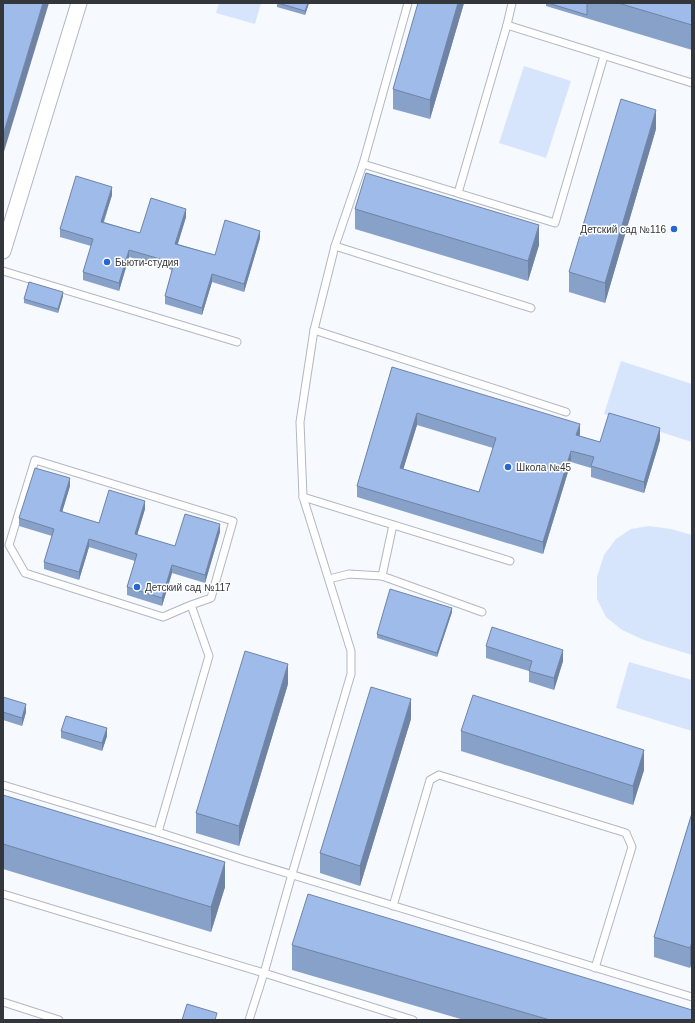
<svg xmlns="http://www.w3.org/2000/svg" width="695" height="1023" font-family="Arial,sans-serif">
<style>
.green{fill:#d7e5fc}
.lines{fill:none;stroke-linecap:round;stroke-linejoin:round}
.lane-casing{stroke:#b1b7c3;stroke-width:9}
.street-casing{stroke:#b1b7c3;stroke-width:17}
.lane{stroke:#fff;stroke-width:7}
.street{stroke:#fff;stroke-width:15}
.wall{fill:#88a1c9;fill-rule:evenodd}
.shaded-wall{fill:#6f83a4}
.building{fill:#9ebbea;stroke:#6f83a4;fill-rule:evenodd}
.poi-dot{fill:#2666d3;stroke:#fff;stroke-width:1.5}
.labels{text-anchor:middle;stroke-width:3;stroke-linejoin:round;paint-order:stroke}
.poi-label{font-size:10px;fill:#33363a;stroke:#fff;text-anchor:start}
</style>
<rect width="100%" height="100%" fill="#f6f9fe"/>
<g class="green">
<path d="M219 3H261L255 24 216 13Z"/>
<path d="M524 66 571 81 546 158 499 143Z"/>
<path d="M621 361 692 384V442L604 414Z"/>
<path d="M649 526 671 529 692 535V655L644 640 622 630 606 617 597 599V577L604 555 616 539 631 529Z"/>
<path d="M629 662 692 680V731L616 708Z"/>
</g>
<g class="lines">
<defs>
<g id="lane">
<path d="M408 3 363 164 335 246 531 308"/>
<path d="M507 25 692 83"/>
<path d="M363 164 555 223 604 56"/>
<path d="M458 193 507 25 512 3"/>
<path d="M3 271 237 342"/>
<path d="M314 330 566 412"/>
<path d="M303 497 510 561"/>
<path d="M382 576 393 525"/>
<path d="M329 579 349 574 382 576 482 612"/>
<path d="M3 785 158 832 244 860 692 997"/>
<path d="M158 832 209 656 191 605 163 617 25 573 9 545 35 460 233 521 211 598 191 605"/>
<path d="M3 894 264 973 413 1020"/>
<path d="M393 906 430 780 439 775 626 833 632 847 595 968"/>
<path d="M3 1002 59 1020"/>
<path d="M249 1020 264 973 292 874 351 674V651L303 497 300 422 314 330 335 246"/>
</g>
<path id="street" d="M3 251 79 3"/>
</defs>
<use href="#lane" class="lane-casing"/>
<use href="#street" class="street-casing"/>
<use href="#lane" class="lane"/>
<use href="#street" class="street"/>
</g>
<g class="wall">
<path d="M277 3H309L305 15 277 7Z"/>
<path d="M464 3 430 119 393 109V89Z"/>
<path d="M546 3H692V50L546 6Z"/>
<path d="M656 129 605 303 569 292V272Z"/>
<path d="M112 195 104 222 140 233 186 217 178 244 215 255 260 238 244 292 212 282 202 315 165 304V296L172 270 129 257 119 291 83 280V272L91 246 60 237V229Z"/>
<path d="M355 209 539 245 528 281 355 229Z"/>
<path d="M63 296 58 313 24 303V299Z"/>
<path d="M392 367 579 436 600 442 660 440 644 493 591 477V468L571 462 543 554 357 497V486ZM417 425 493 448 479 492 403 469Z"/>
<path d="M70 486 62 512 99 523 145 509 137 535 175 546 220 532 205 583 172 573 162 606 127 595V587L135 561 89 547 79 580 44 569V562L52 536 19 526V518Z"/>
<path d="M452 612 437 657 377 638V634Z"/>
<path d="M486 646 563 661 554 690 529 682V671L486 658Z"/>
<path d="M288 684 239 846 196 833V813Z"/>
<path d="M3 697 26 712 22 726 3 720Z"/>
<path d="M411 719 360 886 320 873V853Z"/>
<path d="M61 731 107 736 102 751 61 738Z"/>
<path d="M461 731 644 770 633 805 461 751Z"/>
<path d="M3 795 225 887 211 932 3 869Z"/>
<path d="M692 813V961L690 968 654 957V937Z"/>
<path d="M292 945 692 1020H464L292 970Z"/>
</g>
<g class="shaded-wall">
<path d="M43 3H49L3 155V135Z"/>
<path d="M308 3H309L305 15V11Z"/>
<path d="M458 3H464L430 119V100Z"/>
<path d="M656 110V129L605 303V283Z"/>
<path d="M112 187V195L101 229V222Z"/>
<path d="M186 209V217L175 252V244Z"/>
<path d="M539 225V245L528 281V261Z"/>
<path d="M260 231V238L244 292V284Z"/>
<path d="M129 250V257L119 291V283Z"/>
<path d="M212 274V282L202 315V308Z"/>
<path d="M63 292V296L58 313V309Z"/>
<path d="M417 413V425L400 480V468Z"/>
<path d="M580 424V435L576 446V435Z"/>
<path d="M660 428V440L644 493V482Z"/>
<path d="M571 451V462L543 554V542Z"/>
<path d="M70 478V486L60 519V511Z"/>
<path d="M145 501V509L135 542V534Z"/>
<path d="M220 524V532L205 583V575Z"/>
<path d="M89 539V547L79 580V572Z"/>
<path d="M172 565V573L162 606V598Z"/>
<path d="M452 608V612L437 657V653Z"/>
<path d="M563 650V661L554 690V678Z"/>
<path d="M288 664V684L239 846V826Z"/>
<path d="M411 699V719L360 886V866Z"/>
<path d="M26 704V712L22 726V718Z"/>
<path d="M107 728V736L102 751V743Z"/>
<path d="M644 750V770L633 805V786Z"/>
<path d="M225 862V887L211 932V907Z"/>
<path d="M692 942V961L690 968V948Z"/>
</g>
<g class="building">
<path d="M3 3H43L3 135Z"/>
<path d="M278 3H308L305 11Z"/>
<path d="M418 3H458L430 100 393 89Z"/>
<path d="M548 3H587V15Z"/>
<path d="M618 3H692V25Z"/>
<path d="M621 99 656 110 605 283 569 272Z"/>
<path d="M366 173 539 225 528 261 355 209Z"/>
<path d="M76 176 112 187 101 222 140 233 151 198 186 209 175 244 215 255 225 220 260 231 244 284 212 274 202 308 165 296 174 263 129 250 119 283 83 272 93 239 60 229Z"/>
<path d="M29 282 63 292 58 309 24 299Z"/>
<path d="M392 367 580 424 576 435 600 442 609 413 660 428 644 482 591 466 594 457 571 451 543 542 357 486ZM417 413 496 438 479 492 400 468Z"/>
<path d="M35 468 70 478 60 511 99 523 109 490 145 501 135 534 175 546 185 514 220 524 205 575 172 565 162 598 127 587 137 554 89 539 79 572 44 562 54 529 19 518Z"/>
<path d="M390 589 452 608 437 653 377 634Z"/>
<path d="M492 627 563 650 554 678 529 671 532 661 486 646Z"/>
<path d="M245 651 288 664 239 826 196 813Z"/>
<path d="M371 687 411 699 360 866 320 853Z"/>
<path d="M473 695 644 750 633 786 461 731Z"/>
<path d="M3 697 26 704 22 718 3 712Z"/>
<path d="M66 716 107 728 102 743 61 731Z"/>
<path d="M3 795 225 862 211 907 3 844Z"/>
<path d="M692 813V942L690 948 654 937Z"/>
<path d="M308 894 692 1010V1020H550L292 945Z"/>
<path d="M187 1004 217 1013 215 1020H182Z"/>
</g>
<g class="poi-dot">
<circle cx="674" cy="229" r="4"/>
<circle cx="107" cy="262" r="4"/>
<circle cx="508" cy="467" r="4"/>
<circle cx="137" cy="587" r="4"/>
</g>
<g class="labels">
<g class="poi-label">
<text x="666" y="233" text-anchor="end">Детский сад №116</text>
<text x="115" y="266">Бьюти-студия</text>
<text x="516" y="471">Школа №45</text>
<text x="145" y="591">Детский сад №117</text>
</g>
</g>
<rect width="695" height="1023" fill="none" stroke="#33363a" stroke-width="8"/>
</svg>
